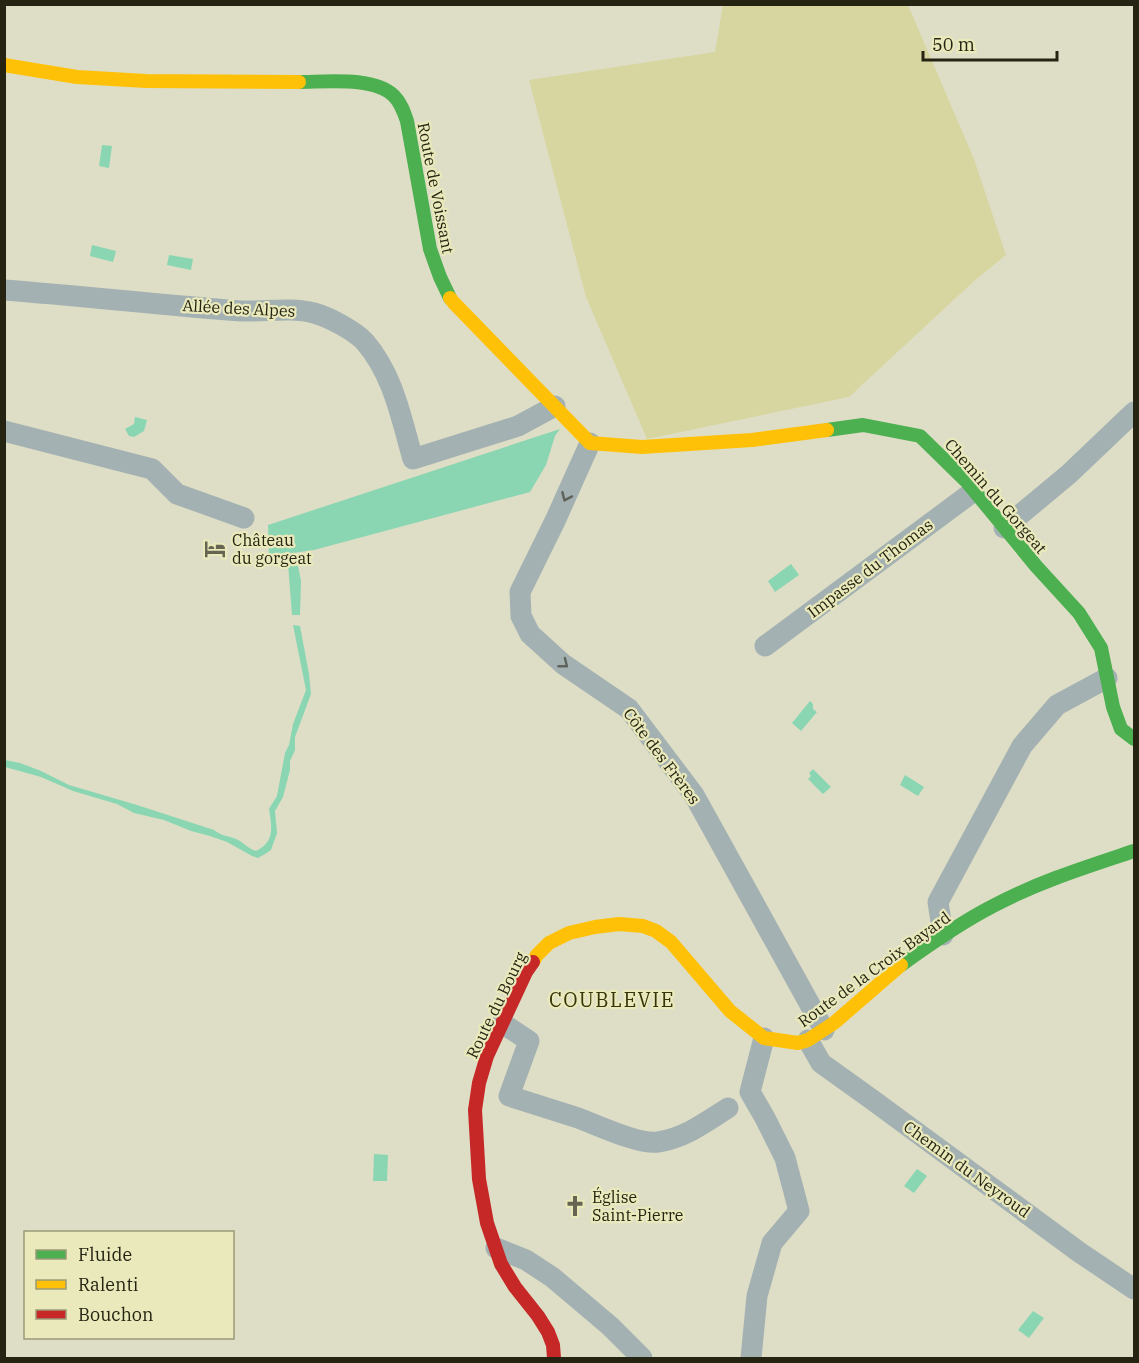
<svg xmlns="http://www.w3.org/2000/svg" width="1139" height="1363" font-family="'IBM Plex Serif',serif">
<style>
.green{fill:#d7d6a0}
.water{fill:#8ad6b2}
.lines{fill:none;stroke-linecap:round;stroke-linejoin:round}
.street{stroke:#a4b1b2;stroke-width:21}
.fast{stroke:#4caf50;stroke-width:14}
.slow{stroke:#ffc107;stroke-width:14}
.jam{stroke:#c62828;stroke-width:14}
.oneway{stroke:#5e635b}
.labels{text-anchor:middle;stroke-width:4.5;stroke-linejoin:round;paint-order:stroke}
.street-label{font-size:16px;fill:#252413;stroke:#e9e9bb}
.poi-label{font-size:16px;fill:#252413;stroke:#e9e9bb;text-anchor:start}
.quarter-label{font-size:20px;letter-spacing:1.5px;fill:#36340a;stroke:#e9e9bb}
</style>
<rect width="100%" height="100%" fill="#dedec6"/>
<path class="green" d="M723 5H908L974 159 1006 255 973 282 849 397 647 439 586 297 529 80 715 52Z"/>
<g class="water">
<path d="M102 145 112 146 109 168 99 166Z"/>
<path d="M92 245 116 251 113 262 90 256Z"/>
<path d="M169 255 193 259 191 270 167 265Z"/>
<path d="M135 417 147 420 144 431 134 437 129 436 125 429 134 424Z"/>
<path d="M560 429 555 436 546 465 530 492 314 550 293 553 274 559 269 556 268 525Z"/>
<path d="M288 564 298 566 301 581 300 615H292Z"/>
<path d="M791 564 799 575 775 592 768 581Z"/>
<path d="M293 625 300 626 309 674 311 694 295 737V750L290 761V770L283 797 275 811 277 833 271 850 265 854 258 858 252 856 227 842 210 836 191 831 164 820 134 813 117 804 73 791 41 777 5 767V760L20 763 41 771 69 785 137 805 214 830C222 836 225 835 233 838 242 840 246 848 256 851 275 842 272 827 269 809L277 796 285 753 289 745 293 724 306 690Z"/>
<path d="M810 701 813 704V709L817 712 801 731 792 723Z"/>
<path d="M813 769 831 787 823 794 808 779 811 776 809 773Z"/>
<path d="M905 775 924 787 918 796 900 785Z"/>
<path d="M374 1154 388 1155 387 1181H373Z"/>
<path d="M917 1169 927 1176 914 1193 904 1186Z"/>
<path d="M1033 1311 1044 1318 1029 1338 1018 1330Z"/>
</g>
<g class="lines">
<g class="street">
<path d="M4 290C83 296 162 305 241 311 265 312 290 307 314 313 329 317 355 331 365 342 394 376 401 418 413 459L518 426 555 406"/>
<path d="M4 431 152 469 177 494 244 518"/>
<path d="M590 443 555 521 520 592 521 616 530 634 563 664 629 709 694 795 824 1030"/>
<path d="M1004 528 1069 474 1134 412"/>
<path d="M765 646 974 491"/>
<path d="M943 935 938 902 1022 746 1057 705 1107 678"/>
<path d="M502 1023 529 1041 509 1096C531 1103 553 1110 575 1117 596 1124 638 1145 658 1142 685 1138 706 1122 728 1108"/>
<path d="M808 1040 821 1063 874 1101 1079 1252 1134 1289"/>
<path d="M496 1248 526 1260 552 1277 610 1326 642 1358"/>
<path d="M751 1358 757 1296 772 1243 799 1211 785 1158 765 1118 750 1092 764 1038"/>
</g>
<g class="fast">
<path d="M299 82C325 82 374 76 394 96 401 103 404 112 407 121L430 249 440 277 450 298"/>
<path d="M827 430 863 425 920 436 967 482 1036 566 1079 613 1101 648 1113 707 1121 729 1134 739"/>
<path d="M901 965C930 944 960 923 993 906 1038 882 1086 867 1134 851"/>
</g>
<g class="slow">
<path d="M4 65 77 77 146 81 299 82"/>
<path d="M450 298 454 303 590 443 642 447 752 440 827 430"/>
<path d="M533 962 537 955 549 943 569 933 595 927 619 924 643 926 656 931 671 942 730 1011 764 1038 798 1043 808 1040 834 1023 901 965"/>
</g>
<path class="jam" d="M533 962 526 972 487 1056 479 1083 475 1110 479 1179 487 1223 501 1264 515 1287 538 1316 548 1332 553 1345 554 1358"/>
</g>
<defs><path id="oneway-chevron" d="M-2-3.5L2.5 0L-2 3.5" fill="none" stroke-width="1.6" stroke-linecap="round" stroke-linejoin="round" transform="scale(1.5)"/></defs>
<g class="oneway">
<use href="#oneway-chevron" transform="translate(566 497) rotate(114)"/>
<use href="#oneway-chevron" transform="translate(564 664) rotate(38)"/>
</g>
<defs>
<symbol id="hotel-bare" viewBox="-9 -9 18 18"><path d="M-6-4.5h1.5V1H6V5H4.5V3h-9V5H-6ZM-4 0a1.8 1.8 0 1 1 3.6 0ZM.5 0V-2.5h3Q6-2.5 6 0Z" fill="#666552" stroke="#e9e9bb" stroke-width="2.5" paint-order="stroke"/></symbol>
<symbol id="church-bare" viewBox="-9 -9 18 18"><path d="M-1.2-6h2.4v3.5h3.3v2.4h-3.3V6h-2.4V-.1h-3.3v-2.4h3.3Z" fill="#666552" stroke="#e9e9bb" stroke-width="2.5" paint-order="stroke"/></symbol>
</defs>
<g fill-rule="evenodd">
<use href="#hotel-bare" x="200" y="534" width="30" height="30"/>
<use href="#church-bare" x="560" y="1191" width="30" height="30"/>
</g>
<g class="labels">
<g class="street-label">
<text transform="translate(436 188) rotate(79)" y="6">Route de Voissant</text>
<text transform="translate(239 308) rotate(3)" y="6">Allée des Alpes</text>
<text transform="translate(996 496) rotate(49)" y="6">Chemin du Gorgeat</text>
<text transform="translate(870 568) rotate(-37)" y="6">Impasse du Thomas</text>
<text transform="translate(662 756) rotate(53)" y="6">Côte des Frères</text>
<text transform="translate(874 969) rotate(-36)" y="6">Route de la Croix Bayard</text>
<text transform="translate(496 1005) rotate(-64)" y="6">Route du Bourg</text>
<text transform="translate(967 1169) rotate(36)" y="6">Chemin du Neyroud</text>
</g>
<g class="poi-label">
<text x="232" y="546">Château<tspan x="232" dy="18">du gorgeat</tspan></text>
<text x="592" y="1203">Église<tspan x="592" dy="18">Saint-Pierre</tspan></text>
</g>
<g class="quarter-label">
<text x="612" y="1007">COUBLEVIE</text>
</g>
</g>
<rect width="1139" height="1363" fill="none" stroke="#252413" stroke-width="12"/>
<rect x="24" y="1231" width="210" height="108" fill="#e9e9bb" stroke="#9b9a78" stroke-width="1.5"/>
<rect x="36" y="1250" width="30" height="9" fill="#4caf50" stroke="#9b9a78" stroke-width="1.5"/>
<text x="78" y="1261" font-size="18" fill="#252413">Fluide</text>
<rect x="36" y="1280" width="30" height="9" fill="#ffc107" stroke="#9b9a78" stroke-width="1.5"/>
<text x="78" y="1291" font-size="18" fill="#252413">Ralenti</text>
<rect x="36" y="1310" width="30" height="9" fill="#c62828" stroke="#9b9a78" stroke-width="1.5"/>
<text x="78" y="1321" font-size="18" fill="#252413">Bouchon</text>
<path d="M923 51v9h134v-9" fill="none" stroke="#252413" stroke-width="3"/>
<text x="932" y="51" font-size="18" fill="#252413" stroke="#e9e9bb" stroke-width="4.5" paint-order="stroke">50 m</text>
</svg>
